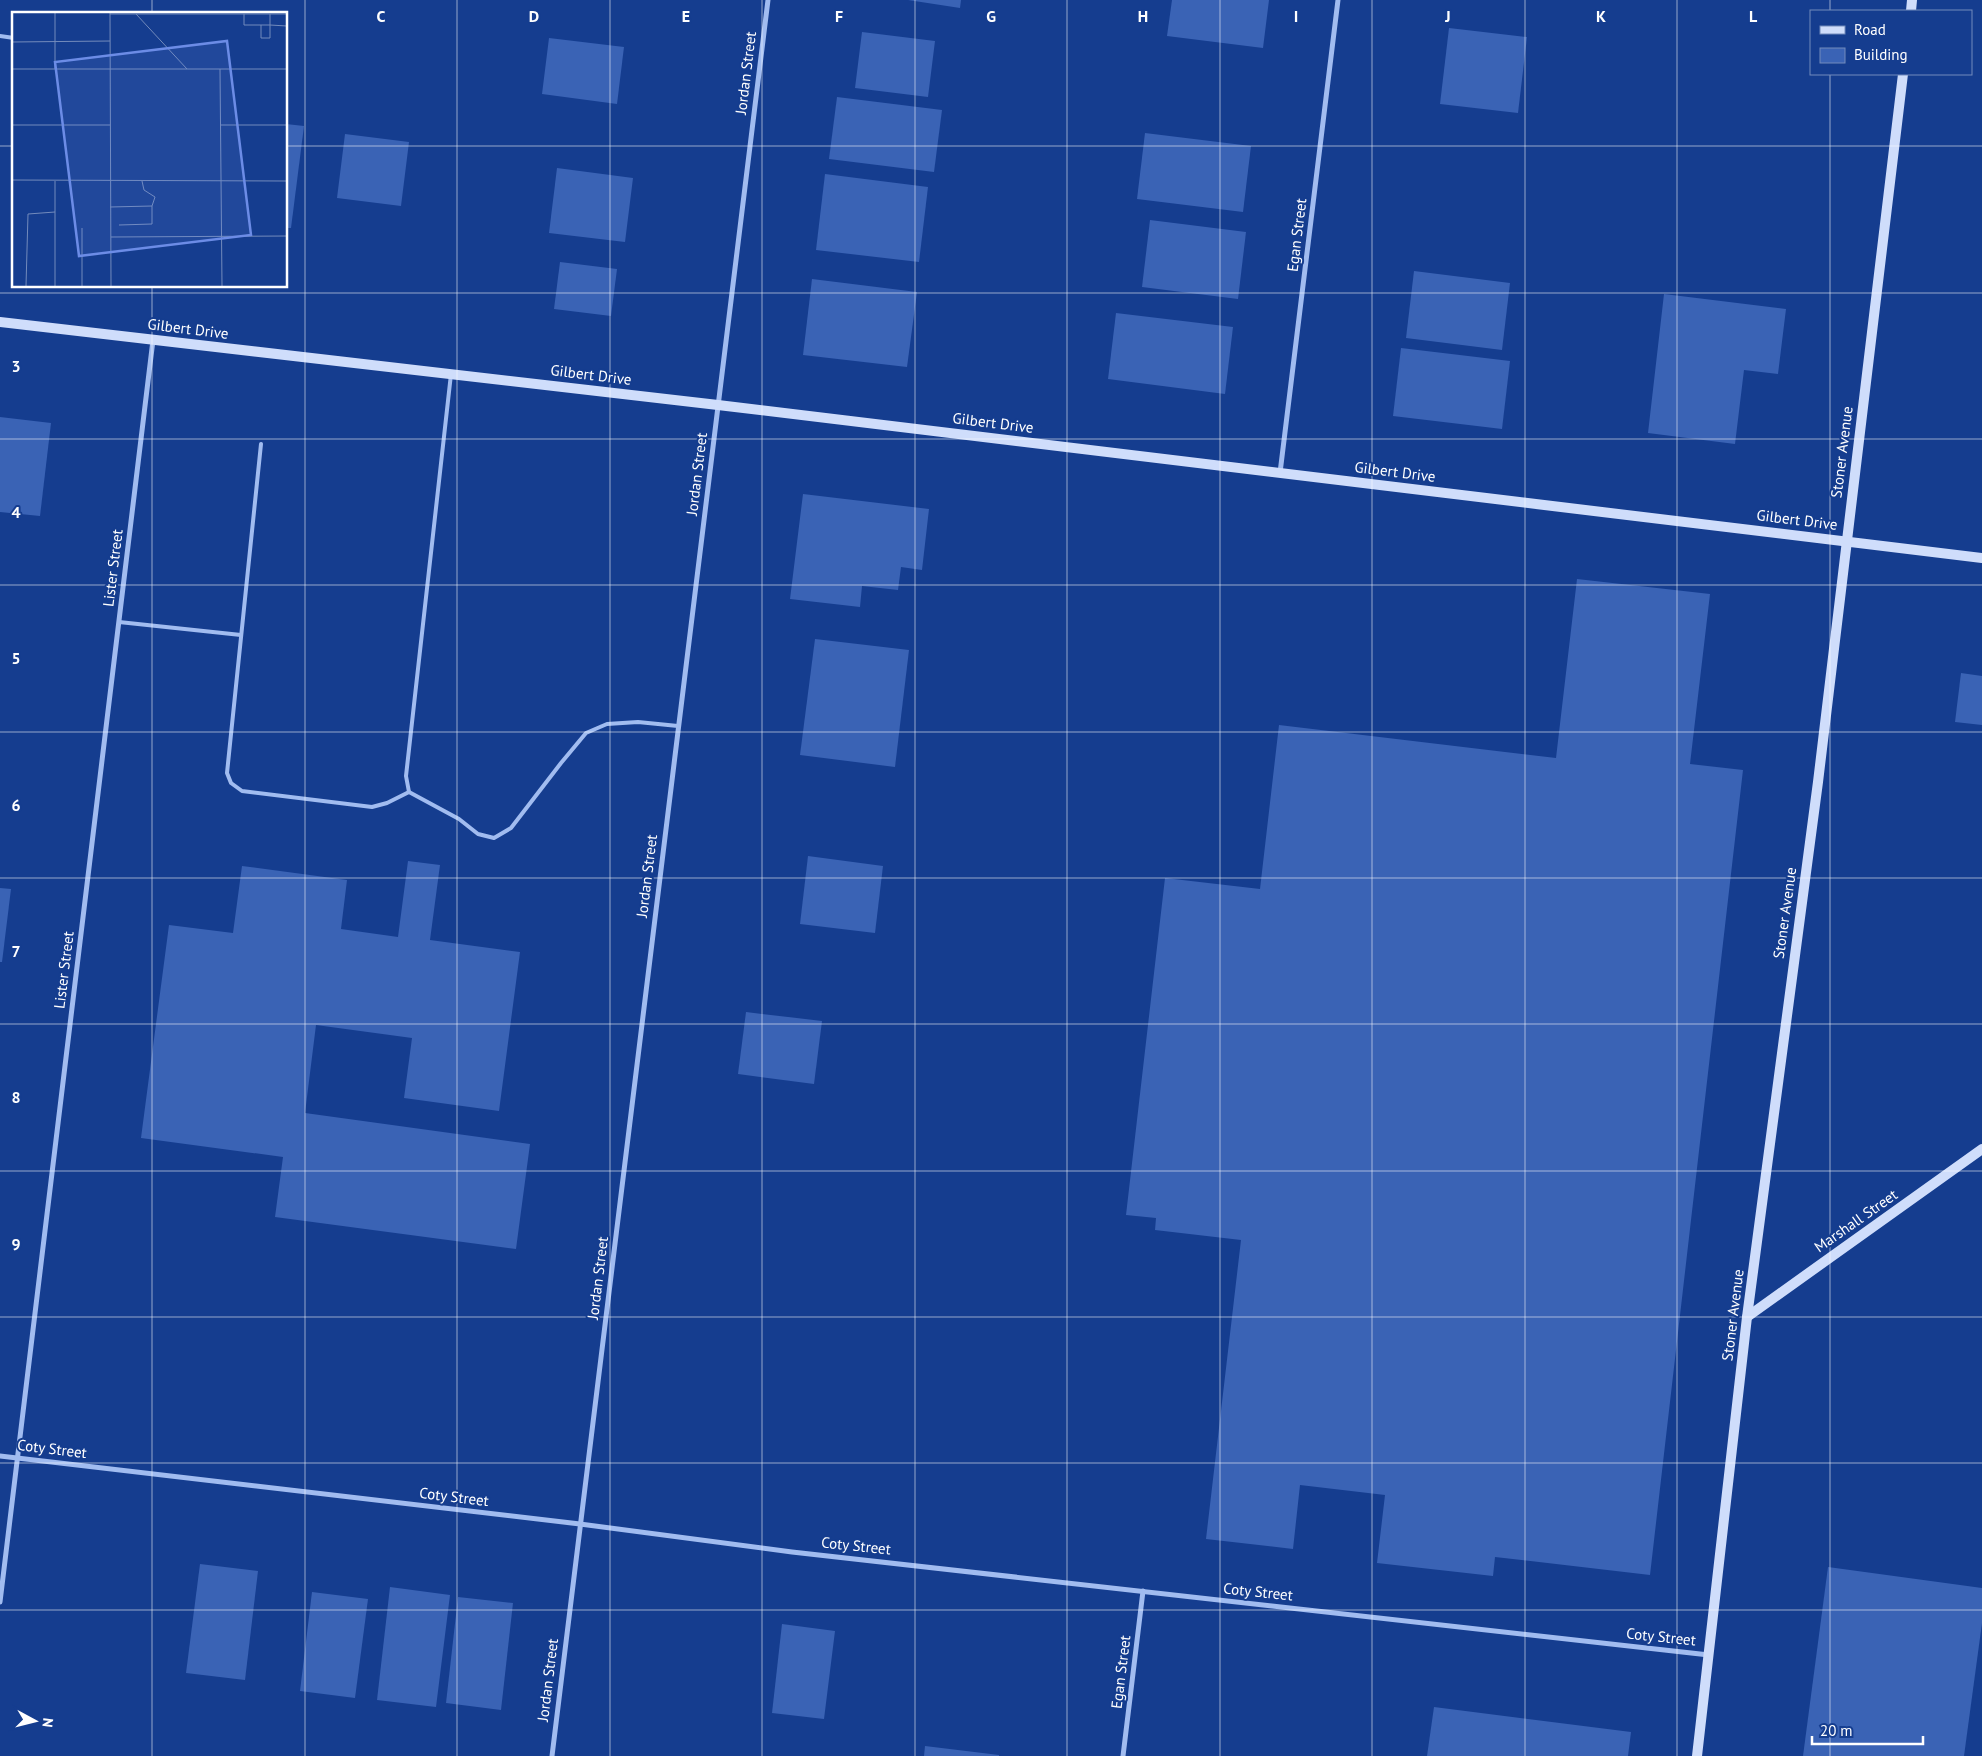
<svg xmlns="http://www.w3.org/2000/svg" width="1982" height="1756" font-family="'PT Sans',sans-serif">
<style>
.building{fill:#3a63b5}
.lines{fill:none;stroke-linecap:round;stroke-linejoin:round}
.lane{stroke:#a1bcf0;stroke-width:4}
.street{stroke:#a1bcf0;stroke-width:5}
.secondary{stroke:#cfddfb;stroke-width:10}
.grid{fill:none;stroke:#fff;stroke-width:1;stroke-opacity:0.55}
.labels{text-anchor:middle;stroke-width:4;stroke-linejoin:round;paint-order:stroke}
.street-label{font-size:15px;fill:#fff;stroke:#153d8f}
.inset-road{fill:none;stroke:#738bbc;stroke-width:1}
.view{fill:#6c8ce6;fill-opacity:0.15;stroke:#6c8ce6;stroke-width:2.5}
.inset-edge{fill:none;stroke:#fff;stroke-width:2.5}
.grid-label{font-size:16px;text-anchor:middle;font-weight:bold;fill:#fff;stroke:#153d8f;stroke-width:4;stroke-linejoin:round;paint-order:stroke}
</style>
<rect width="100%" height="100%" fill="#153d8f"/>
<g class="building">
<path d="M908 0H961L960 8Z"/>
<path d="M1172 0H1269L1263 48 1167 36Z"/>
<path d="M1449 28 1527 37 1518 113 1440 104Z"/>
<path d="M862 32 935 41 928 97 855 88Z"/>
<path d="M549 38 624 47 617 104 542 94Z"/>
<path d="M837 97 942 110 934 172 829 159Z"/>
<path d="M286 124 304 126 291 228H286Z"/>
<path d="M1145 133 1251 146 1243 212 1137 199Z"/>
<path d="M345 134 409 142 401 206 337 198Z"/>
<path d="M557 168 633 178 625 242 549 233Z"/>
<path d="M825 174 928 187 919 262 816 250Z"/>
<path d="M1150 220 1246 232 1238 299 1142 287Z"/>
<path d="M560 262 617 269 611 316 554 309Z"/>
<path d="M1414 271 1510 283 1502 350 1406 338Z"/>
<path d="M812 279 917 292 907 367 803 355Z"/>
<path d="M1664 294 1786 309 1778 374 1744 370 1735 444 1648 433Z"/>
<path d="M1116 313 1233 327 1225 394 1108 379Z"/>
<path d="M1401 348 1510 361 1502 429 1393 416Z"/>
<path d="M0 417 51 423 40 516 0 512Z"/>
<path d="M803 494 929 509 922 570 901 567 898 590 862 586 860 607 790 599Z"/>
<path d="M1577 579 1710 594 1690 764 1743 770 1650 1575 1495 1557 1493 1576 1377 1563 1385 1495 1300 1485 1293 1549 1206 1539 1241 1240 1155 1230 1156 1218 1126 1215 1165 878 1260 889 1279 725 1556 758Z"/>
<path d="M815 639 909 650 895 767 800 755Z"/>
<path d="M1961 673 1982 676V725L1955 722Z"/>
<path d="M808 856 883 866 875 933 800 924Z"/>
<path d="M408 861 440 865 430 940 520 952 499 1111 404 1098 412 1038 316 1025 305 1113 530 1144 516 1249 275 1217 283 1157 141 1138 169 925 233 933 242 866 347 880 341 929 398 937Z"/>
<path d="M0 888 11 889 2 962H0Z"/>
<path d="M746 1012 822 1021 814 1084 738 1074Z"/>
<path d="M200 1564 258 1571 245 1680 186 1673Z"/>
<path d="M1828 1567 1982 1588V1623L1964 1756H1803Z"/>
<path d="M390 1587 450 1595 436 1707 377 1700Z"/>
<path d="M312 1592 368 1599 355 1698 300 1691Z"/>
<path d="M458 1597 513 1603 501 1710 446 1703Z"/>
<path d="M782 1624 835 1631 824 1719 772 1713Z"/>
<path d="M1434 1707 1631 1732 1628 1756H1427Z"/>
<path d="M925 1746 999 1755V1756H924Z"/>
</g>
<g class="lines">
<g class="lane">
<path d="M0 36 14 38"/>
<path d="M451 374 406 776 409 792 459 819 478 834 494 838 511 828 561 763 586 733 607 724 638 722 678 726"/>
<path d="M261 444 227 773 231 783 242 791 372 807 387 803 409 792"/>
<path d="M119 622 241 635"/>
</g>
<g class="street">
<path d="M1280 473 1338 0"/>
<path d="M0 1456 580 1524 792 1552 1709 1655"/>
<path d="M0 1602 153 340"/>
<path d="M552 1756 768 0"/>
<path d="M1123 1756 1143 1591"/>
</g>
<g class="secondary">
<path d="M1911 11 1912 0"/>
<path d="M0 322 718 405 1982 558"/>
<path d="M1747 1317 1982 1149"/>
<path d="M1697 1756 1747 1317 1818 782 1903 74"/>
</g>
</g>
<path class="grid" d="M152 0V14M305 0V1756M457 0V1756M610 0V1756M762 0V1756M915 0V1756M1067 0V1756M1220 0V1756M1372 0V1756M1525 0V1756M1677 0V1756M1830 0V11M1830 74V1756M0 146H14M286 146H1982M152 286V1756M0 293H1982M0 439H1982M0 585H1982M0 732H1982M0 878H1982M0 1024H1982M0 1171H1982M0 1317H1982M0 1463H1982M0 1610H1982"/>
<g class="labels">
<g class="street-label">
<text transform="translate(746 73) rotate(-83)" y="5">Jordan Street</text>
<text transform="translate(1297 235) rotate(-83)" y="5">Egan Street</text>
<text transform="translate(188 329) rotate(7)" y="5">Gilbert Drive</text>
<text transform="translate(591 375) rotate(7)" y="5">Gilbert Drive</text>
<text transform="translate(993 423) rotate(7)" y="5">Gilbert Drive</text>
<text transform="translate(1842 452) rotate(-83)" y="5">Stoner Avenue</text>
<text transform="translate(1395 472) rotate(7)" y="5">Gilbert Drive</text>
<text transform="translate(697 474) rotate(-83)" y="5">Jordan Street</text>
<text transform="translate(1797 520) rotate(7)" y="5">Gilbert Drive</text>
<text transform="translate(113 568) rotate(-83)" y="5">Lister Street</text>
<text transform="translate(647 876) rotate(-83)" y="5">Jordan Street</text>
<text transform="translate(1785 913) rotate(-82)" y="5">Stoner Avenue</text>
<text transform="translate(64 970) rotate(-83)" y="5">Lister Street</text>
<text transform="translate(1856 1221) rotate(-35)" y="5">Marshall Street</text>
<text transform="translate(598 1278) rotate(-83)" y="5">Jordan Street</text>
<text transform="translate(1733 1315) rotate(-83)" y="5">Stoner Avenue</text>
<text transform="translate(52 1449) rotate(7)" y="5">Coty Street</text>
<text transform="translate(454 1497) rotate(7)" y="5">Coty Street</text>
<text transform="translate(856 1546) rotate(6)" y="5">Coty Street</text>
<text transform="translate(1258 1592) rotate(6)" y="5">Coty Street</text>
<text transform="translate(1661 1637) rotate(6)" y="5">Coty Street</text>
<text transform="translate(1121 1672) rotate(-83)" y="5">Egan Street</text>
<text transform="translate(548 1680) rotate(-83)" y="5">Jordan Street</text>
</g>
</g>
<g transform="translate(12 12)">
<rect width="275" height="275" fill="#153d8f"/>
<path class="inset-road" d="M43 1V57M98 1 99 274M98 2H275M124 2 175 57M232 2V13H258V2M249 13V26H258V13L275 14M0 30 98 29M0 57H275M208 57 210 274M0 113H98M209 113H275M0 168 275 169M43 169V274M98 195 140 194 143 185 132 178 130 169M107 213 140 212V194M70 216V274M99 225 275 224M14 274 16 202 43 200"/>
<path class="view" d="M215 29 239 223 67 244 43 50Z"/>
<rect width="275" height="275" class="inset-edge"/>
</g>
<g class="grid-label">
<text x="381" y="22">C</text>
<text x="534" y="22">D</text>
<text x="686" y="22">E</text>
<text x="839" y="22">F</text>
<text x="991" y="22">G</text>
<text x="1143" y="22">H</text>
<text x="1296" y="22">I</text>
<text x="1448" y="22">J</text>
<text x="1601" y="22">K</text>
<text x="1753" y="22">L</text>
<text x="16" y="372">3</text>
<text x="16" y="518">4</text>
<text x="16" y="664">5</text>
<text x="16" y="811">6</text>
<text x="16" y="957">7</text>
<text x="16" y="1103">8</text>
<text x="16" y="1250">9</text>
</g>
<rect x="1810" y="10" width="162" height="65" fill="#153d8f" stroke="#738bbc"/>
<rect x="1820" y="26" width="25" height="8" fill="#cfddfb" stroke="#738bbc"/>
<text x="1854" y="35" font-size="15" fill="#ffffff">Road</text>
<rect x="1820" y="48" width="25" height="15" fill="#3a63b5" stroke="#738bbc"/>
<text x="1854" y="60" font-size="15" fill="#ffffff">Building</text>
<g transform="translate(35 1721) rotate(97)" stroke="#153d8f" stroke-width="4" paint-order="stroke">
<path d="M0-4L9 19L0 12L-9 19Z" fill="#ffffff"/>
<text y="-8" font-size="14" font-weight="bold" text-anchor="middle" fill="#ffffff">N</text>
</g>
<path d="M1812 1736v8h111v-8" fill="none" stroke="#ffffff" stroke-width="2.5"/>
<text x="1820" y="1736" font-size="15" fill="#ffffff" stroke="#153d8f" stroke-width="4" paint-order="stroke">20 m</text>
</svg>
